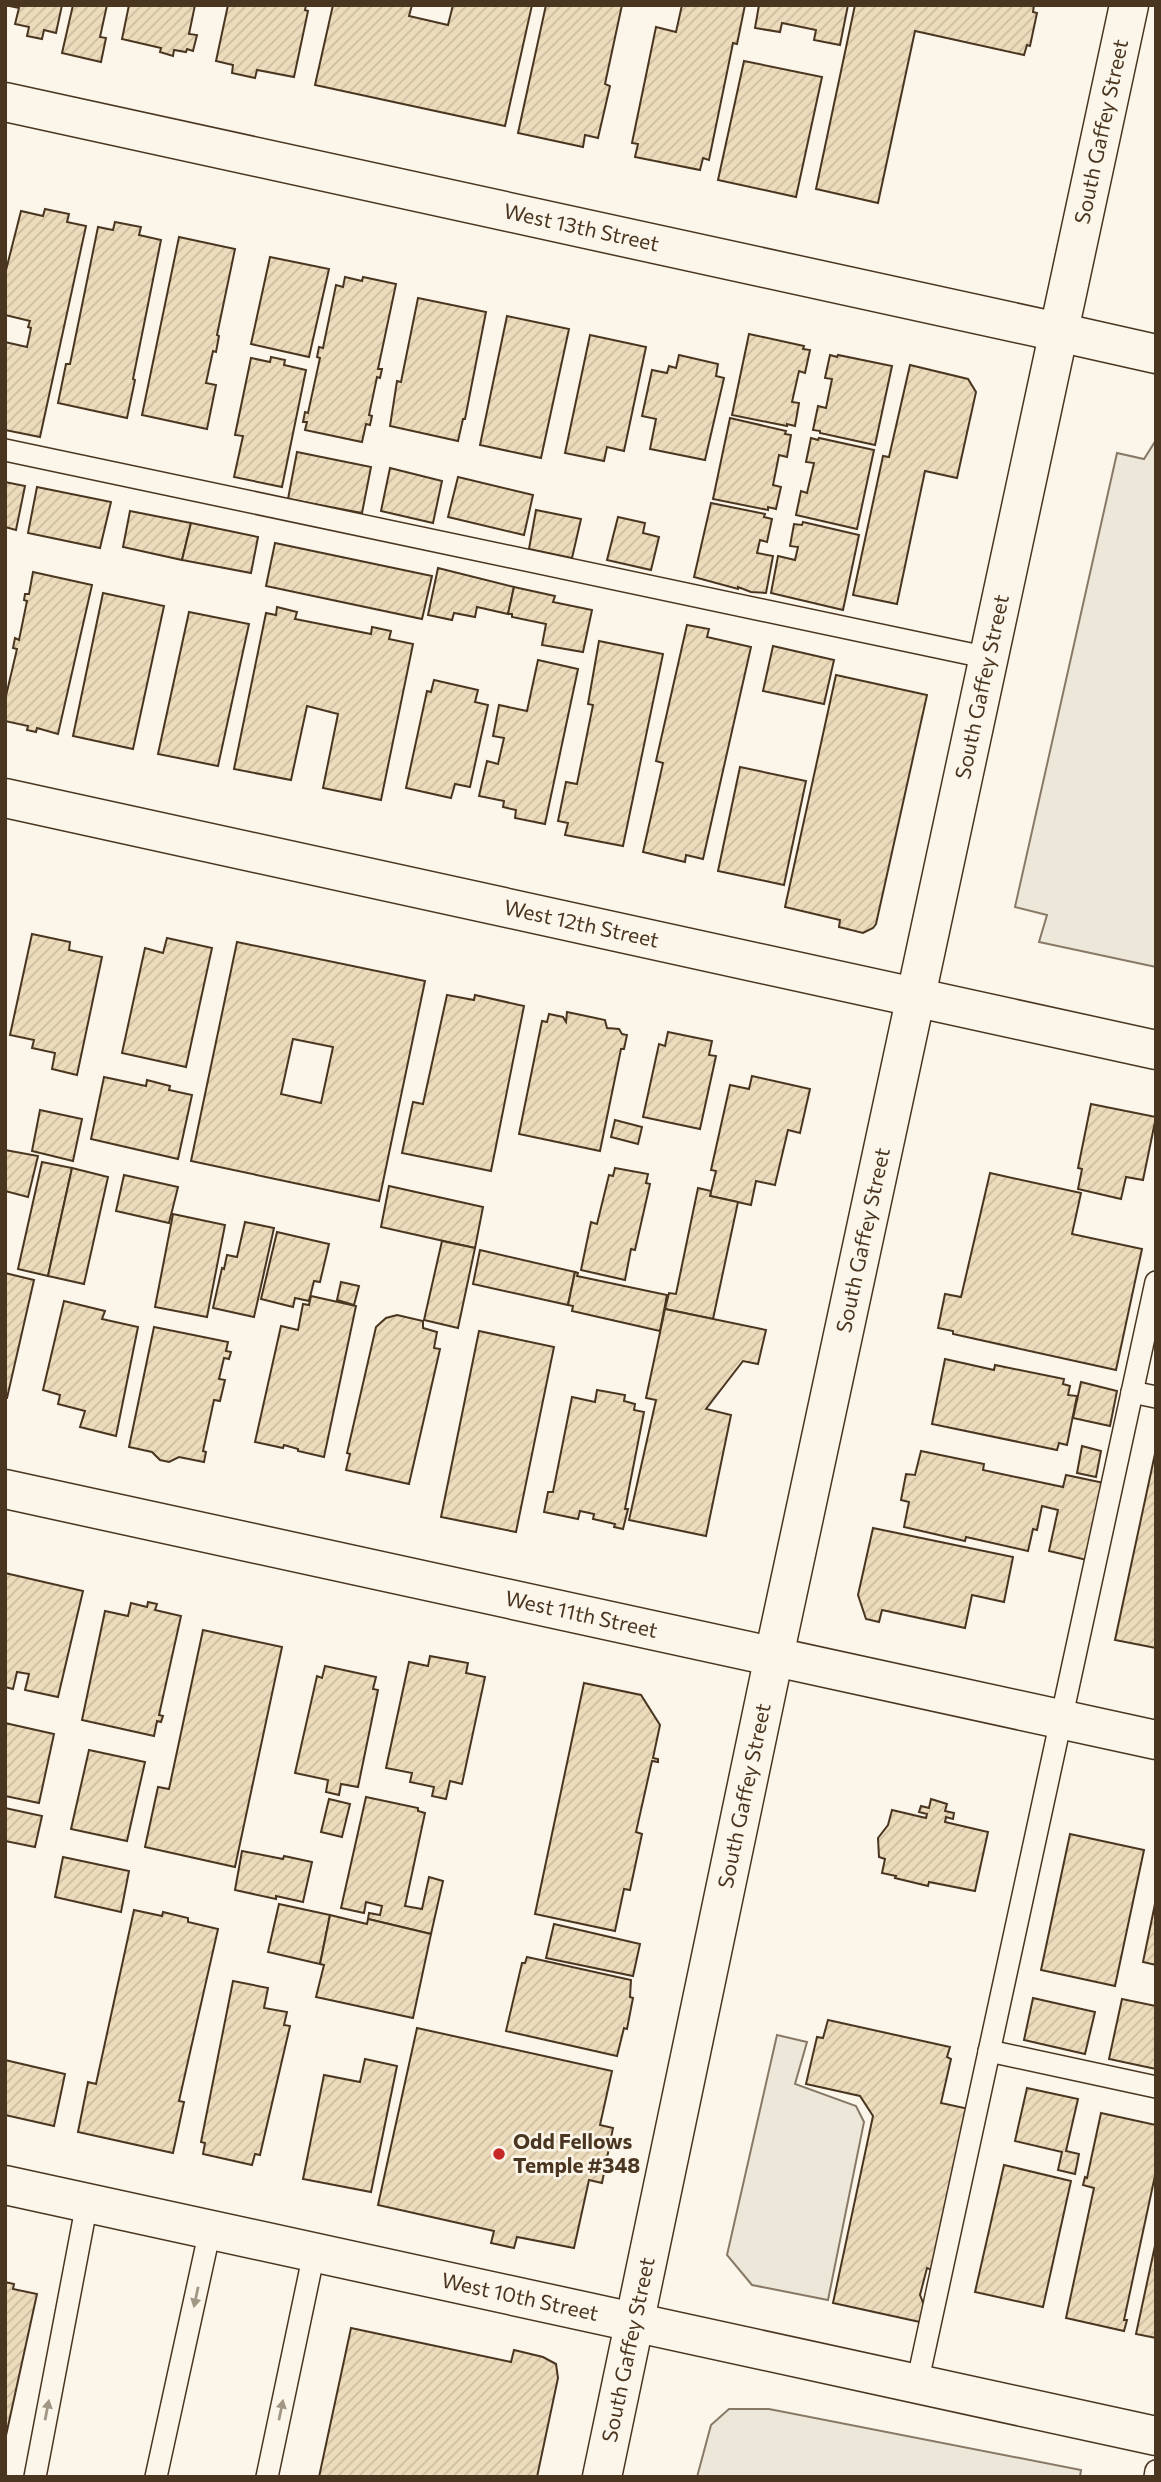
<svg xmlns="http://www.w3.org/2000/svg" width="1161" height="2482" font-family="Commissioner,sans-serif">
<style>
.parking{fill:#ede7d9;stroke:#887966;stroke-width:2}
.building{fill:url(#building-hatch);stroke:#4a3520;stroke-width:2;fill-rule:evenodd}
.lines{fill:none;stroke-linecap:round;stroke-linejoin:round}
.service-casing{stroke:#4a3520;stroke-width:24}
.minor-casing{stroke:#4a3520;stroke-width:41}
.tertiary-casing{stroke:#4a3520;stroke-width:41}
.secondary-casing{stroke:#4a3520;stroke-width:41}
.primary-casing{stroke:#4a3520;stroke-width:41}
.service{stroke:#fbf6e9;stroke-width:21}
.minor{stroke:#fbf6e9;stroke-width:38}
.tertiary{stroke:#fbf6e9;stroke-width:38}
.secondary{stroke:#fbf6e9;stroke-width:38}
.primary{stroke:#fbf6e9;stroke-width:38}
.oneway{fill:#a29684}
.poi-dot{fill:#c62828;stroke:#fbf6e9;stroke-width:2.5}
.labels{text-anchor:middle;stroke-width:5;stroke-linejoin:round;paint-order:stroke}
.street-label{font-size:21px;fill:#4a3520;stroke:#fbf6e9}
.poi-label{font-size:21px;font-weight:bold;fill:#4a3520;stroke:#fbf6e9;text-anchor:start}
</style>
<defs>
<pattern id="building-hatch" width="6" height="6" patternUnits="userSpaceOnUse" patternTransform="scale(1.75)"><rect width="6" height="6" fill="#ecdcbc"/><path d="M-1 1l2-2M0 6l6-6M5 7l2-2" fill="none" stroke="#ccbda1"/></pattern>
</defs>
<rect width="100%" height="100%" fill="#fbf6e9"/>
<g class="parking">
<path d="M1156 440V967L1039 942 1047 915 1015 907 1117 453 1144 459Z"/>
<path d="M777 2035 807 2042 795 2084 856 2106 864 2122 828 2300 752 2285 727 2255Z"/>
<path d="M729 2409H769L1081 2470 1080 2477H697L711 2425Z"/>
</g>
<g class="building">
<path d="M5 5H62L56 33 44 30 42 39 27 36 29 27 15 24 19 8Z"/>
<path d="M73 5H107L100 37 106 38 101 62 62 53Z"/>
<path d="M129 5H195L189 34 197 35 193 51 187 49 186 52 174 50 173 56 160 52 161 48 122 39Z"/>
<path d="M228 5H306L305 10 308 11 294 77 257 70 255 78 232 73 233 65 216 61Z"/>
<path d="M333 5H412L409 16 448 25 453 5H532L505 126 315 85Z"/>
<path d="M546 5H622L605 84 610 86 598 138 585 135 583 147 518 133Z"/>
<path d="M682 5H745L737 44 733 43 709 160 703 158 700 170 635 157 638 144 632 143 656 27 676 32Z"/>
<path d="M759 5H848L840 45 814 40 816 30 782 23 780 32 755 28Z"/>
<path d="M855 5H1034L1033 12 1037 13 1030 46 1027 45 1024 55 915 31 878 203 816 189Z"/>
<path d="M744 61 822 77 796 197 718 180Z"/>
<path d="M45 209 69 214 67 222 86 226 40 437 5 430V342L27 347 31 328 28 327 30 321 5 315V274L21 211 43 216Z"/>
<path d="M115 222 141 227 139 235 161 240 133 379 135 380 127 418 58 403 66 364H70L98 227 113 230Z"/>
<path d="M179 237 235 249 217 335 219 336 216 352 213 351 206 383 216 385 207 429 142 415Z"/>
<path d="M270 257 329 269 309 357 251 344Z"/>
<path d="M345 277 362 281 363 277 396 284 378 369H382L380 378 377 377 369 415 372 416 370 425 366 424 362 442 305 430 307 422H303L305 412 308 413 320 358 317 357 319 347 323 348 336 285 343 287Z"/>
<path d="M418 298 486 312 465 419H463L458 441 390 426 397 381 401 382Z"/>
<path d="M507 316 569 329 541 458 480 445Z"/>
<path d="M749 334 804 346 803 349 810 350 805 373 799 371 792 402 799 403 795 426 787 424V426L732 415Z"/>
<path d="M590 335 646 347 624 451 607 447 604 461 565 453Z"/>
<path d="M679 355 718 364 716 376 724 378 705 460 650 449 656 419 642 416 652 370 667 373 669 366 676 368Z"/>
<path d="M830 355 837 357 838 355 892 366 875 445 820 433V431L813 430 818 406 826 408 832 379 825 378Z"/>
<path d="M271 357 285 360 284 365 306 370 282 487 234 477 243 436 235 435 251 358 270 362Z"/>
<path d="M910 365 968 379 976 392 957 478 925 471 897 604 853 595 883 456 889 457Z"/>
<path d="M730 418 786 431 785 434 791 435 787 457 779 455 773 485 781 487 776 509 768 507V510L713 499Z"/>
<path d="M811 438 818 440 819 438 874 450 857 529 796 515 801 491 807 493 814 463 806 462Z"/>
<path d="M297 452 371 467 362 513 288 499Z"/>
<path d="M390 468 442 481 433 523 381 511Z"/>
<path d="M458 477 533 495 524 535 448 517Z"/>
<path d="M5 482 25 486 16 530 5 527Z"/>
<path d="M37 487 111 502 100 548 28 533Z"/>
<path d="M711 503 765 514 764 517 772 519 767 542 760 540 757 553 773 556 766 593 751 592 738 587V589L694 577Z"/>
<path d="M536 510 581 519 572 558 529 549Z"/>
<path d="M130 511 191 523 182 560 123 547Z"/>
<path d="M618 517 645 523 643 533 659 537 651 570 607 560Z"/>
<path d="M803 522 859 535 843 610 771 593 778 556 795 560 798 547 790 546 794 524 802 525Z"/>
<path d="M191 523 258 537 251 573 182 560Z"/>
<path d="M275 543 432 576 422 619 266 586Z"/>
<path d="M438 568 514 587 508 614 477 607 475 617 454 613 452 620 428 615Z"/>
<path d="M33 572 92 585 58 734 37 728 36 732 27 730 28 726 5 721V700L17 649 13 648 15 638 19 640 27 601 24 600 25 594H29Z"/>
<path d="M514 587 555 596 553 602 592 610 583 652 542 645 546 624 512 617V614H508Z"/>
<path d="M103 593 164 606 133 749 73 736Z"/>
<path d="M277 607 297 612 295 619 371 634 372 627 391 631 389 639 413 644 381 800 323 788 338 714 307 706 291 780 234 769 266 613 276 615Z"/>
<path d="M189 612 249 624 218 766 158 754Z"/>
<path d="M687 625 709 629 707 637 751 647 703 859 686 855 685 862 643 852 663 763 656 761Z"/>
<path d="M599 641 663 654 623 846 565 835 568 823 558 821 566 782 577 784 593 705 588 704Z"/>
<path d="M773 646 834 660 824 704 763 691Z"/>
<path d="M538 660 578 669 545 824 515 818 516 810 503 807 504 801 479 796 487 761 498 764 504 738 493 736 499 705 527 711Z"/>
<path d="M836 675 927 695 876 924 873 928 863 933 839 927 840 920 785 907Z"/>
<path d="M434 680 478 690 475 702 488 705 470 787 455 784 451 798 406 788 427 691 431 692Z"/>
<path d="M740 767 806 781 784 885 718 871Z"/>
<path d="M32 934 70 942 69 950 102 957 77 1075 52 1069 55 1053 32 1048 34 1040 10 1035Z"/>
<path d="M167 938 212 948 186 1067 122 1053 145 948 163 953Z"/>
<path d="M237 942 425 981 379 1201 191 1161ZM293 1039 333 1047 321 1103 281 1094Z"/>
<path d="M447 995 474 1000 475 995 524 1006 491 1171 402 1153 413 1102 423 1104Z"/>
<path d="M567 1012 605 1020 607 1028 619 1029 622 1034 627 1035 624 1049H621L600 1151 519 1134 542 1021 547 1022 549 1014 563 1017 566 1022Z"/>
<path d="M668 1032 712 1041 709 1055 716 1056 700 1129 643 1117 659 1044 665 1046Z"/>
<path d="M752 1076 810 1089 800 1133 788 1130 775 1185 756 1181 751 1205 710 1196 716 1171 711 1170 730 1085 749 1089Z"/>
<path d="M104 1077 146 1086 147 1080 170 1086 169 1090 192 1095 178 1159 91 1139Z"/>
<path d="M1091 1104 1156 1117 1143 1180 1126 1177 1121 1199 1078 1189 1082 1169 1078 1168Z"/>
<path d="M40 1110 82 1119 73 1161 32 1151Z"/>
<path d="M615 1120 642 1127 638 1144 611 1137Z"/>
<path d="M5 1150 38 1156 28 1197 5 1191Z"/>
<path d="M42 1162 72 1168 48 1276 18 1269Z"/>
<path d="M72 1168 108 1177 84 1284 48 1276Z"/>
<path d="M615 1168 648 1174 646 1183 650 1184 635 1250 631 1249 625 1280 581 1270 591 1222 597 1224 609 1175 613 1176Z"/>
<path d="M990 1173 1081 1193 1072 1234 1142 1249 1116 1370 953 1334V1331L938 1328 945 1294 961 1297Z"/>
<path d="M124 1175 178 1187 169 1223 116 1211Z"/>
<path d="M389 1186 483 1207 475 1248 381 1227Z"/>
<path d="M698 1188 711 1191 710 1196 738 1202 713 1319 665 1309 669 1293 676 1294Z"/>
<path d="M173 1214 225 1225 207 1317 155 1307Z"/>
<path d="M245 1222 274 1228 254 1317 213 1308 222 1268 224 1269 227 1255 237 1257Z"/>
<path d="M277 1232 329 1244 320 1282 314 1281 309 1301 295 1298 293 1307 261 1299Z"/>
<path d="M442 1241 475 1248 458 1328 424 1320Z"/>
<path d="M480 1250 575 1272 568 1305 473 1284Z"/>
<path d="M575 1272 578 1273 577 1276 667 1295 660 1331 572 1311 573 1306 568 1305Z"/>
<path d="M5 1273 34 1280 7 1398H5Z"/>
<path d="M341 1282 359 1286 354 1305 337 1300Z"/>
<path d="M311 1296 356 1306 324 1457 298 1451V1449L284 1445 283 1448 255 1442 281 1326 298 1330 303 1304 309 1305Z"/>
<path d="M64 1301 105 1311 102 1319 138 1327 116 1436 80 1427 85 1411 58 1404 60 1395 43 1390Z"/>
<path d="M665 1309 766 1330 758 1364 743 1361 706 1409 731 1415 706 1536 629 1520 656 1400 646 1398Z"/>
<path d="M397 1315 423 1321V1328L437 1332 434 1348 440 1349 409 1484 346 1470 350 1454 347 1453 376 1327 386 1318Z"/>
<path d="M154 1327 228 1342 226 1351 231 1352 229 1359 224 1358 219 1379 225 1380 220 1401 214 1400 203 1451 206 1452 204 1462 179 1457 169 1462 160 1460 152 1452 129 1447Z"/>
<path d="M479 1331 554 1347 516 1532 441 1517Z"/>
<path d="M945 1359 994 1370 995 1365 1064 1379 1063 1384 1070 1386 1068 1395 1077 1396 1067 1445 1059 1443 1057 1450 932 1424Z"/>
<path d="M1081 1382 1117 1391 1110 1426 1073 1418Z"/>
<path d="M597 1390 625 1395 624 1401 635 1404 634 1410 644 1412 625 1509H628L623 1529 614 1527 615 1524 593 1519 594 1514 580 1511 578 1519 544 1512 548 1492H553L572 1397 595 1402Z"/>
<path d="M1082 1446 1101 1451 1096 1477 1077 1473Z"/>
<path d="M1156 1449V1648L1115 1640Z"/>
<path d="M921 1451 984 1464 983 1470 1063 1487 1066 1475 1104 1483 1087 1560 1049 1551 1058 1510 1042 1506 1037 1530 1033 1529 1028 1551 966 1537 965 1541 904 1527 909 1502 901 1500 906 1474 915 1475Z"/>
<path d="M873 1528 1013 1557 1004 1602 972 1595 965 1628 882 1610 879 1622 866 1619 858 1595Z"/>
<path d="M5 1573 83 1591 58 1697 25 1690 29 1674 17 1672 13 1689 5 1687Z"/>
<path d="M148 1602 157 1604 155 1610 181 1616 159 1715 163 1716 161 1722 157 1721 154 1736 82 1720 105 1611 128 1616 131 1603 147 1607Z"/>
<path d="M203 1630 282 1647 235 1867 145 1847 158 1787 169 1789Z"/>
<path d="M430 1656 468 1663 466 1673 485 1677 462 1784 450 1781 446 1799 432 1796 434 1787 410 1782 412 1773 386 1768 409 1662 428 1666Z"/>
<path d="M325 1666 376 1677 373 1689 378 1690 358 1787 341 1784 339 1795 326 1792 328 1780 295 1773 317 1676 322 1678Z"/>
<path d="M584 1683 641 1695 660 1725 653 1758 658 1759V1762L652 1761 636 1832 642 1834 630 1890 624 1889 615 1931 535 1914Z"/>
<path d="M5 1723 54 1734 39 1803 5 1796Z"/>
<path d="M89 1750 145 1762 127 1841 71 1829Z"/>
<path d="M366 1797 418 1808V1811L425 1813 405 1906 422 1909 429 1877 443 1881 431 1934 368 1919 369 1913 380 1915 382 1906 366 1902 364 1913 341 1908Z"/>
<path d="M329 1799 350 1804 342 1837 321 1832Z"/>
<path d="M931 1799 947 1804 945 1811 954 1813 953 1819 946 1817 945 1822 988 1832 975 1891 929 1882 928 1886 895 1878 896 1876 882 1873 885 1859 879 1857 878 1838 888 1825 892 1810 926 1818 927 1814 919 1812 921 1806 929 1808Z"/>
<path d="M5 1808 42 1816 35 1847 5 1841Z"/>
<path d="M1070 1834 1144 1850 1115 1986 1041 1970Z"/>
<path d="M242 1851 283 1859 284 1856 312 1862 303 1902 276 1896V1899L235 1890Z"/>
<path d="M63 1857 129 1871 121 1912 55 1897Z"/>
<path d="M1156 1899V1965L1143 1962Z"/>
<path d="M279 1904 330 1915 320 1964 268 1952Z"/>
<path d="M134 1910 162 1916 163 1912 188 1918V1922L218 1929 179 2101 184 2102 173 2153 78 2132 88 2082 96 2084Z"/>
<path d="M330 1915 367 1924 368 1919 431 1934 413 2018 316 1997 324 1965 320 1964Z"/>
<path d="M554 1924 640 1944 633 1976 546 1958Z"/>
<path d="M527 1957 631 1980 630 1997 633 1998 627 2029 624 2028 617 2056 506 2031 522 1963H525Z"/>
<path d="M233 1981 268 1988 264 2008 287 2012 284 2025 290 2026 260 2155 255 2154 252 2165 203 2154 205 2143 201 2142Z"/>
<path d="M1033 1998 1095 2012 1085 2054 1024 2040Z"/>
<path d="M1122 1999 1156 2006V2069L1109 2059Z"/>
<path d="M828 2020 950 2047 947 2057 951 2059 941 2103 969 2109 932 2270 927 2268 920 2295 924 2305 920 2322 833 2303 873 2116 860 2096 806 2084 817 2037 823 2038Z"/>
<path d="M417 2028 612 2071 600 2125 613 2128 602 2183 589 2180 574 2248 517 2237 514 2248 491 2243 494 2231 378 2205Z"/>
<path d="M365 2059 397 2066 371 2192 303 2179 324 2075 360 2082Z"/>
<path d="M5 2060 65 2074 54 2126 5 2115Z"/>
<path d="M1027 2088 1078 2099 1066 2151 1079 2154 1075 2174 1058 2170 1062 2152 1015 2141Z"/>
<path d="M1101 2113 1156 2125V2171L1124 2320H1127L1124 2331 1066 2318 1094 2188 1083 2185 1085 2177 1087 2178Z"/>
<path d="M1004 2165 1071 2181 1043 2307 975 2292Z"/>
<path d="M1156 2241V2338L1136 2334Z"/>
<path d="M5 2282 14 2284 13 2289 37 2294 5 2440Z"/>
<path d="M351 2328 511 2362 514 2350 543 2357 556 2364 558 2378 537 2477H319Z"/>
</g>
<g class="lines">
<defs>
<g id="service">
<path d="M5 450 989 658"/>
<path d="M1132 1392 1156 1397"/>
<path d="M989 2051 1156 2087"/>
<path d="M917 2384 1156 1282"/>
<path d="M35 2477 87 2203"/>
<path d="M156 2477 210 2230"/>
<path d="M267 2477 314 2253"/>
<path d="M1155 2477 1156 2471"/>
</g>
<g id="minor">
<path id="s1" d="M5 1489 1156 1740"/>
<path id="s2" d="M5 2185 1156 2436"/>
</g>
<g id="tertiary">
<path id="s3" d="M5 102 1058 332"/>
<path id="s4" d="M5 798 1156 1050"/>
</g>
<path id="secondary" d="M1058 332 1156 354"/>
<g id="primary">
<path id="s5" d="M602 2477 774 1656 1129 5"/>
</g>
</defs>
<use href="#service" class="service-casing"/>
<use href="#minor" class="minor-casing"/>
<use href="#tertiary" class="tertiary-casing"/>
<use href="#secondary" class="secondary-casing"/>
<use href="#primary" class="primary-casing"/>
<use href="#service" class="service"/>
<use href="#minor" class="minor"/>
<use href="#tertiary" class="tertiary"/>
<use href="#secondary" class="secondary"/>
<use href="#primary" class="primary"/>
</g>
<defs><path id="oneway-solid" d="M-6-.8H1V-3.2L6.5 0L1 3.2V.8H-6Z" transform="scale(1.75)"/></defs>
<g class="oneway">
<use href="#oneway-solid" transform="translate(196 2297) rotate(102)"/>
<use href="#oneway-solid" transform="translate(47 2410) rotate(-79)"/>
<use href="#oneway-solid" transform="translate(281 2410) rotate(-78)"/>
</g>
<circle class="poi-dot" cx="499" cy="2154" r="7"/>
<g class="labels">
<g class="street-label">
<text dy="7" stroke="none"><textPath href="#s5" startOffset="2398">South Gaffey Street</textPath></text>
<text dy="7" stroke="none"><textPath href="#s3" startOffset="590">West 13th Street</textPath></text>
<text dy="7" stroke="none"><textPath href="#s5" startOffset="1830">South Gaffey Street</textPath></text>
<text dy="7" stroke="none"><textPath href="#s4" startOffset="590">West 12th Street</textPath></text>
<text dy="7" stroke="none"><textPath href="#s5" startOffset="1264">South Gaffey Street</textPath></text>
<text dy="7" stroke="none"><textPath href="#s1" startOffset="590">West 11th Street</textPath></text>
<text dy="7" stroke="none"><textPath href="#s5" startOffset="696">South Gaffey Street</textPath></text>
<text dy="7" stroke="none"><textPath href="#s2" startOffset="527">West 10th Street</textPath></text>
<text dy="7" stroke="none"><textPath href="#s5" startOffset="130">South Gaffey Street</textPath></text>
</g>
<g class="poi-label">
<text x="513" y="2149">Odd Fellows<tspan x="513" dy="24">Temple #348</tspan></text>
</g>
</g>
<rect width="1161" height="2482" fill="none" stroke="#4a3520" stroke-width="14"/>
</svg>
